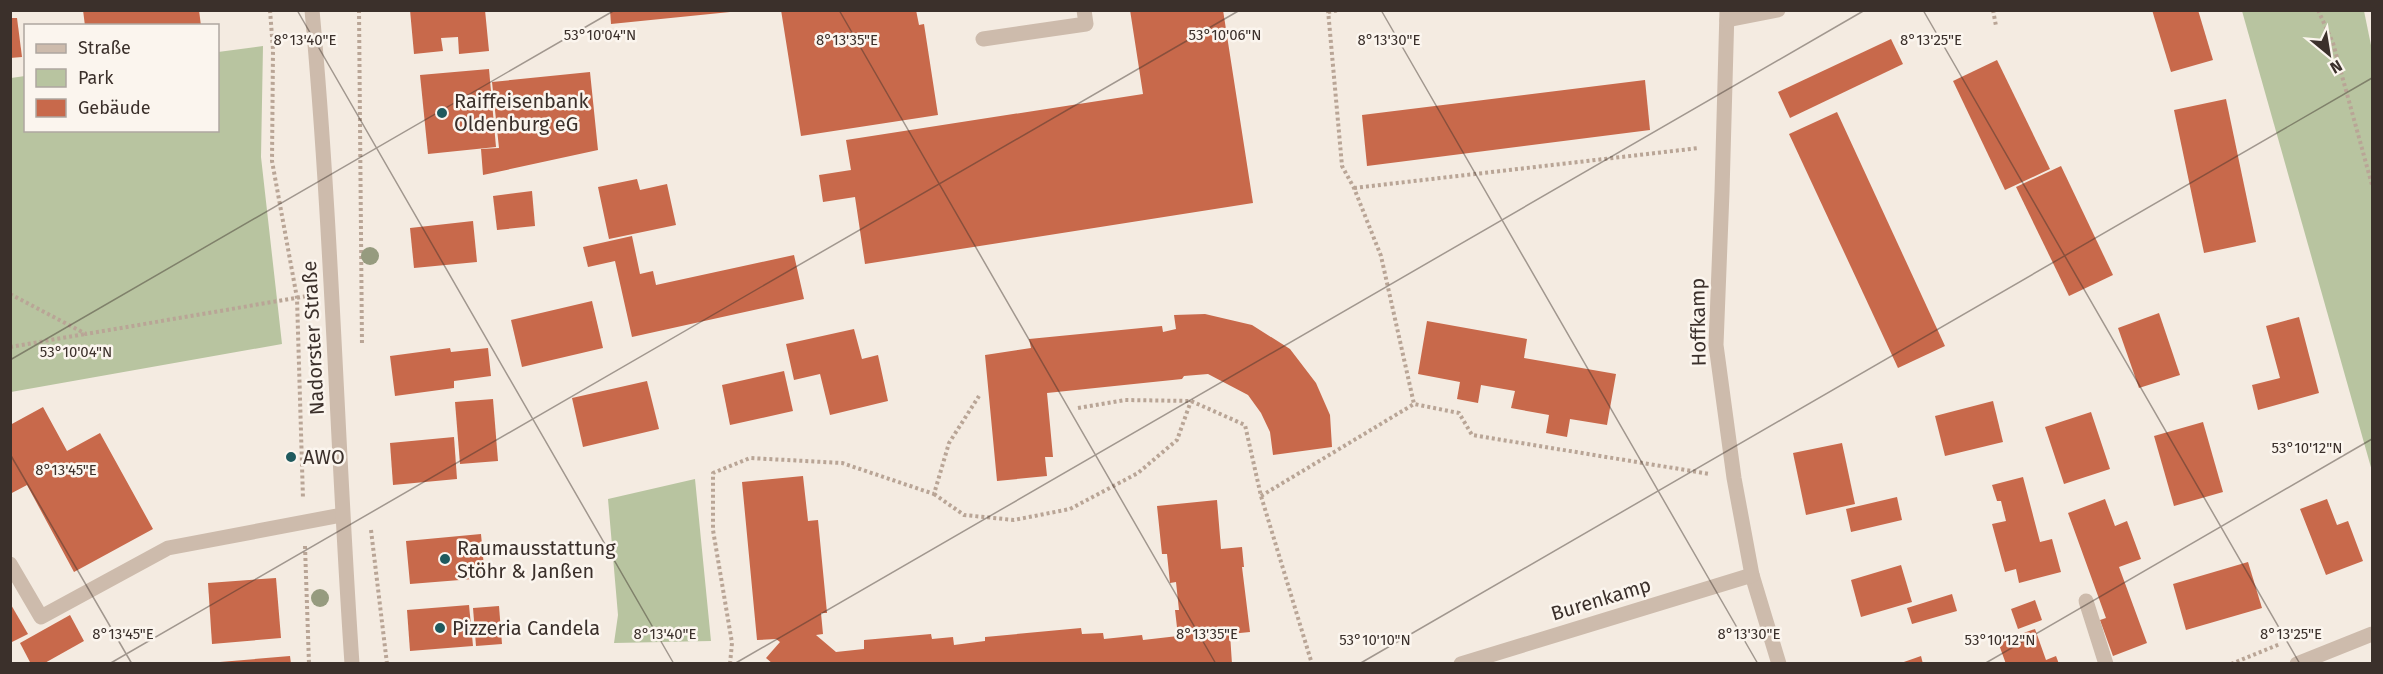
<svg xmlns="http://www.w3.org/2000/svg" width="2383" height="674" font-family="'Fira Sans',sans-serif">
<style>
.green{fill:#b8c4a0}
.building{fill:#c8694b}
.lines{fill:none;stroke-linecap:round;stroke-linejoin:round}
.path{stroke:#b9a596;stroke-width:4;stroke-dasharray:3 3;stroke-linecap:butt}
.service{stroke:#cdbbac;stroke-width:15}
.minor{stroke:#cdbbac;stroke-width:15}
.tertiary{stroke:#cdbbac;stroke-width:15}
.tree{fill:#969b7f}
.ticks{fill:none;stroke:#3b302b;stroke-width:1.5;stroke-opacity:0.45}
.poi-dot{fill:#1f5a5e;stroke:#fbf5ee;stroke-width:2}
.labels{text-anchor:middle;stroke-width:5;stroke-linejoin:round;paint-order:stroke}
.poi-label{font-size:20px;fill:#3b302b;stroke:#fbf5ee;text-anchor:start}
.street-label{font-size:20px;fill:#3b302b;stroke:#fbf5ee}
.ticks-label{font-size:15px;text-anchor:middle;fill:#3b302b;stroke:#fbf5ee;stroke-width:5;stroke-linejoin:round;paint-order:stroke}
</style>
<rect width="100%" height="100%" fill="#f4ebe1"/>
<g class="green">
<path d="M2242 11H2364L2372 50V471Z"/>
<path d="M263 46 261 157 282 344 11 392V78L25 76 26 130H218V52Z"/>
<path d="M695 479 711 641 614 643 618 615 608 499Z"/>
</g>
<g class="building">
<path d="M83 10H199L201 26H85Z"/>
<path d="M410 10H485L489 51 459 54 458 37 441 38 443 51 414 54Z"/>
<path d="M610 10H730V12L611 24Z"/>
<path d="M781 10H916L919 25 924 24 938 115 801 136Z"/>
<path d="M1130 10H1223L1253 203 865 264 855 197 823 202 819 175 851 170 846 140 1143 94Z"/>
<path d="M2152 10H2198L2213 60 2171 72Z"/>
<path d="M10 18H17L22 57 10 58Z"/>
<path d="M1891 39 1903 64 1790 118 1778 92Z"/>
<path d="M1997 60 2050 169 2005 190 1953 81Z"/>
<path d="M489 69 496 147 428 154 420 75Z"/>
<path d="M590 72 598 150 483 175 481 149 499 148 492 82Z"/>
<path d="M1645 80 1650 130 1367 166 1362 115Z"/>
<path d="M2226 99 2256 242 2204 253 2174 110Z"/>
<path d="M1837 112 1945 346 1898 368 1789 134Z"/>
<path d="M2061 166 2113 275 2069 296 2016 187Z"/>
<path d="M637 179 640 190 667 184 676 225 609 239 598 187Z"/>
<path d="M532 191 535 226 497 230 493 196Z"/>
<path d="M473 221 477 262 414 268 410 228Z"/>
<path d="M632 236 640 274 653 271 656 285 794 255 804 299 632 337 615 261 588 267 583 247Z"/>
<path d="M592 301 603 348 522 367 511 320Z"/>
<path d="M2159 313 2180 375 2139 388 2118 328Z"/>
<path d="M1205 314 1252 325 1290 349 1316 383 1330 415 1332 447 1273 455 1270 432 1261 413 1248 395 1208 374 1184 376 1182 379 1047 393 1053 457H1045L1047 476 997 481 985 355 1031 348 1029 339 1162 326 1163 332 1176 329 1174 315Z"/>
<path d="M2299 317 2319 393 2258 410 2252 385 2280 378 2266 326Z"/>
<path d="M1427 321 1527 339 1524 358 1616 374 1607 425 1570 419 1567 437 1546 433 1549 415 1511 408 1515 391 1481 385 1478 403 1457 399 1460 382 1418 374Z"/>
<path d="M854 329 862 359 878 355 888 401 830 415 820 374 794 380 786 344Z"/>
<path d="M450 348 451 352 488 348 491 376 454 381V388L395 396 390 356Z"/>
<path d="M784 371 793 411 730 425 722 385Z"/>
<path d="M647 381 659 429 583 447 572 398Z"/>
<path d="M493 399 498 461 460 464 455 402Z"/>
<path d="M1993 401 2003 442 1945 456 1935 416Z"/>
<path d="M43 407 67 451 100 433 153 529 74 572 27 485 10 494V425Z"/>
<path d="M2091 412 2110 469 2064 484 2045 427Z"/>
<path d="M2203 422 2223 492 2174 506 2154 436Z"/>
<path d="M454 437 457 479 393 485 390 443Z"/>
<path d="M1842 443 1855 504 1806 515 1793 453Z"/>
<path d="M803 476 808 521 818 520 827 613H821L823 634 816 635 836 652 864 649V640L931 634 932 639 953 637 954 645 985 641V637L1081 628 1082 634 1103 633 1104 639 1142 635 1143 640 1178 636 1175 610H1179L1176 582 1170 583 1167 554H1162L1157 506 1217 500 1221 549 1242 547 1244 567H1242L1250 632 1230 634 1232 664H773L766 658 780 642 776 639 757 640 742 482Z"/>
<path d="M2023 477 2040 542 2052 539 2061 572 2019 583 2016 569 2005 572 1992 524 2006 521 2001 501H1997L1992 485Z"/>
<path d="M1897 497 1902 520 1851 532 1846 509Z"/>
<path d="M2105 499 2115 526 2127 521 2141 559 2119 567 2147 643 2113 656 2100 620 2106 618 2068 513Z"/>
<path d="M2327 499 2337 525 2348 521 2363 561 2326 575 2300 509Z"/>
<path d="M481 534 485 578 410 584 406 541Z"/>
<path d="M2248 562 2262 608 2186 630 2173 584Z"/>
<path d="M1901 565 1912 602 1861 617 1851 580Z"/>
<path d="M276 578 281 638 212 644 208 583Z"/>
<path d="M1952 594 1957 611 1912 624 1907 608Z"/>
<path d="M2035 600 2042 620 2018 629 2011 609Z"/>
<path d="M10 603 28 634 10 643Z"/>
<path d="M469 605 473 646 410 651 407 610Z"/>
<path d="M499 606 502 644 476 646 473 608Z"/>
<path d="M70 615 84 641 43 664H31L20 643Z"/>
<path d="M2035 629 2046 660 2056 656 2059 664H2006L1998 642Z"/>
<path d="M290 656 291 664H220V662Z"/>
<path d="M1921 656 1923 664H1901V663Z"/>
</g>
<g class="lines">
<g class="path">
<path d="M270 10 273 50 272 161 297 298 303 499"/>
<path d="M359 10 362 346"/>
<path d="M1328 10 1342 166 1354 188 1381 256 1414 404 1459 413 1472 435 1710 474"/>
<path d="M1993 10 1996 26"/>
<path d="M2318 10 2333 43 2372 185"/>
<path d="M1328 12 1340 10"/>
<path d="M1354 188 1699 148"/>
<path d="M10 294 86 334 307 296"/>
<path d="M10 347 85 334"/>
<path d="M1078 408 1125 400 1191 401 1245 425 1261 496 1312 664"/>
<path d="M934 494 964 515 1014 520 1070 509 1138 473 1177 440 1191 401"/>
<path d="M1261 496 1414 404"/>
<path d="M371 530 387 664"/>
<path d="M305 546 309 664"/>
<path d="M730 664 732 643 713 530V473L750 458 842 463 934 494 949 443 979 396"/>
<path d="M2231 664 2280 644"/>
</g>
<g class="service">
<path d="M983 39 1086 24 1084 10"/>
<path d="M10 564 41 617 168 548 342 515"/>
<path d="M2086 601 2106 664"/>
</g>
<g class="minor">
<path d="M1727 10 1722 192 1716 345 1734 478 1752 575 1779 664"/>
<path d="M1727 20 1778 10"/>
<path d="M1461 664 1752 575"/>
<path d="M2297 664 2372 634"/>
</g>
<path class="tertiary" d="M312 10C332 228 337 446 352 664"/>
</g>
<g class="tree">
<circle cx="370" cy="256" r="9"/>
<circle cx="320" cy="598" r="9"/>
</g>
<path class="ticks" d="M297 10 674 664M839 10 1216 664M1381 10 1758 664M1923 10 2300 664M10 360 615 10M10 454 132 664M109 664 1240 10M734 664 1865 10M1359 664 2372 78M1984 664 2372 439"/>
<g class="poi-dot">
<circle cx="442" cy="113" r="6"/>
<circle cx="291" cy="457" r="6"/>
<circle cx="445" cy="559" r="6"/>
<circle cx="440" cy="628" r="6"/>
</g>
<g class="labels">
<g class="poi-label">
<text x="454" y="108">Raiffeisenbank<tspan x="454" dy="23">Oldenburg eG</tspan></text>
<text x="303" y="464">AWO</text>
<text x="457" y="555">Raumausstattung<tspan x="457" dy="23">Stöhr &amp; Janßen</tspan></text>
<text x="452" y="635">Pizzeria Candela</text>
</g>
<g class="street-label">
<text transform="translate(1698 322) rotate(-91)" y="7">Hoffkamp</text>
<text transform="translate(313 338) rotate(-93)" y="7">Nadorster Straße</text>
<text transform="translate(1601 599) rotate(-17)" y="7">Burenkamp</text>
</g>
</g>
<g class="ticks-label">
<text x="600" y="40">53°10'04"N</text>
<text x="1225" y="40">53°10'06"N</text>
<text x="305" y="45">8°13'40"E</text>
<text x="847" y="45">8°13'35"E</text>
<text x="1389" y="45">8°13'30"E</text>
<text x="1931" y="45">8°13'25"E</text>
<text x="76" y="357">53°10'04"N</text>
<text x="2307" y="453">53°10'12"N</text>
<text x="66" y="475">8°13'45"E</text>
<text x="123" y="639">8°13'45"E</text>
<text x="665" y="639">8°13'40"E</text>
<text x="1207" y="639">8°13'35"E</text>
<text x="1749" y="639">8°13'30"E</text>
<text x="2291" y="639">8°13'25"E</text>
<text x="1375" y="645">53°10'10"N</text>
<text x="2000" y="645">53°10'12"N</text>
</g>
<rect width="2383" height="674" fill="none" stroke="#3b302b" stroke-width="24"/>
<rect x="24" y="24" width="195" height="108" fill="#fbf5ee" stroke="#aea6a0" stroke-width="1.5"/>
<rect x="36" y="44" width="30" height="9" fill="#cdbbac" stroke="#aea6a0" stroke-width="1.5"/>
<text x="78" y="54" font-size="18" fill="#3b302b">Straße</text>
<rect x="36" y="69" width="30" height="18" fill="#b8c4a0" stroke="#aea6a0" stroke-width="1.5"/>
<text x="78" y="84" font-size="18" fill="#3b302b">Park</text>
<rect x="36" y="99" width="30" height="18" fill="#c8694b" stroke="#aea6a0" stroke-width="1.5"/>
<text x="78" y="114" font-size="18" fill="#3b302b">Gebäude</text>
<g transform="translate(2329 54) rotate(150)" stroke="#fbf5ee" stroke-width="4.5" paint-order="stroke">
<path d="M0-4.5L10 22L0 15L-10 22Z" fill="#3b302b"/>
<text y="-9" font-size="16" font-weight="bold" text-anchor="middle" fill="#3b302b">N</text>
</g>
</svg>
